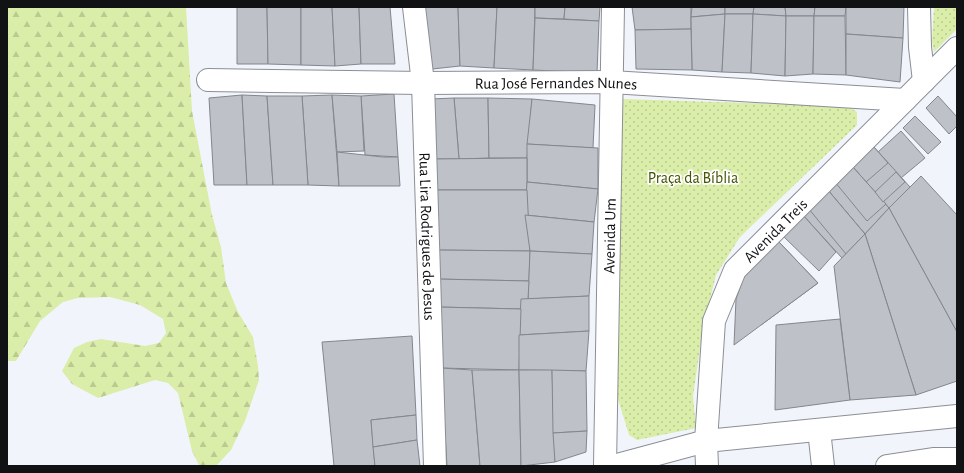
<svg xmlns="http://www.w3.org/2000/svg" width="964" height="473" font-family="'Alegreya Sans',sans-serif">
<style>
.green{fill:url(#green-dots)}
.forest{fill:url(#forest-firs)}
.building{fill:#bec1c8;stroke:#83868c}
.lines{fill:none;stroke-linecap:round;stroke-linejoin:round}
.minor-casing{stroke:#8b8f95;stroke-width:24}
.minor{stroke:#fff;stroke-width:22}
.labels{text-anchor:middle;stroke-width:3.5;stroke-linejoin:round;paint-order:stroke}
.street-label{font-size:16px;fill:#101214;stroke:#fff}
.park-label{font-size:16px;fill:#445400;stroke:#fff}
</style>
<defs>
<pattern id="green-dots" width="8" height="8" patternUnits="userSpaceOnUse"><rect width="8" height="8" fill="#daeda9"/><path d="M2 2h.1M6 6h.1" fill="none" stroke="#baca91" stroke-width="1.8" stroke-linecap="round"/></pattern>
<pattern id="forest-firs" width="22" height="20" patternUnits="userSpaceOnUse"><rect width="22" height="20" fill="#daeda9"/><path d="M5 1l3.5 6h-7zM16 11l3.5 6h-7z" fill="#baca91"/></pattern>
</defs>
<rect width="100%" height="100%" fill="#f1f5fb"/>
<g class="green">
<path d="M934 7H957V29L934 52 932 41Z"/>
<path d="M623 99 848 106 857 112V125L740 237 716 275 703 328 693 396 696 428 637 440 629 435 614 386 620 107Z"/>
</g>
<path class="forest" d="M7 7H186L192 111 212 215 221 247 226 283 238 312 253 337 258 366 259 380 245 421 231 450 216 466 199 465 192 451 178 393 168 383 155 380 98 398 72 384 62 371 74 348 87 342 101 339 145 346 159 343 166 333 163 319 140 305 110 297 78 298 63 302 40 321 16 361H7Z"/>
<g class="building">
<path d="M237 7H267L268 64H237Z"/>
<path d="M267 7H301V65L268 64Z"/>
<path d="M301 7H332L335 66 301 65Z"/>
<path d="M332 7H359L361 64 335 66Z"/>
<path d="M359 7H390L395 64H361Z"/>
<path d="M420 7H458L460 66 423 70Z"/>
<path d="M458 7H497L494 68 460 66Z"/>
<path d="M497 7H535L533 70 494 68Z"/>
<path d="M535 7H565L564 19 535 18Z"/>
<path d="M565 7H600L599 21 564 19Z"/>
<path d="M632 7H691V29L635 30Z"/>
<path d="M692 7H725V14L691 17Z"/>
<path d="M725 7H754L753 14H725Z"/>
<path d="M754 7H785L786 16 753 14Z"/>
<path d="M785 7H815L814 16H786Z"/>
<path d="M815 7H846L845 16H814Z"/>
<path d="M846 7H904L903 38 846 34Z"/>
<path d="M725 14 722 72 692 70 691 17Z"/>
<path d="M725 14H753L751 73 722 72Z"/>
<path d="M753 14 786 16 785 76 751 73Z"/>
<path d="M786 16H814L813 74 785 76Z"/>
<path d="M814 16H845L846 75 813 74Z"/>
<path d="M535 18 599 21 597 73 533 70Z"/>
<path d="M691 29 692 70 636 69 635 30Z"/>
<path d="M846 34 903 38 900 82 846 75Z"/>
<path d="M394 94 398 157 365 155 361 96Z"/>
<path d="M242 95 247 185H214L209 98Z"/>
<path d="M242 95 267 96 273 185H247Z"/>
<path d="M332 95 339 186 308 185 302 96Z"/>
<path d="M332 95 361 96 364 151 337 152Z"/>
<path d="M267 96H302L308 185H273Z"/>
<path d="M938 96 957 117V126L949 134 926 108Z"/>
<path d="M454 98H488L489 158 459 159Z"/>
<path d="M454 98 459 159H433L431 99Z"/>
<path d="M488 98 532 99 527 158H489Z"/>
<path d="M532 99 595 105 593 148 527 144Z"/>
<path d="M915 116 941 142 928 154 903 128Z"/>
<path d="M901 131 925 158 901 178 878 152Z"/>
<path d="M527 144 598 148V189L527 182Z"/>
<path d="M873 146 910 187 889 208 852 166Z"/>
<path d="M873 146 888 163 866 182 852 166Z"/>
<path d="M337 152 383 157H398L400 186H339Z"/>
<path d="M527 158V190H434L433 159Z"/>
<path d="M852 166 889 208 865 234 827 189Z"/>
<path d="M852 166 886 204 867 221 835 182Z"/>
<path d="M896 172 905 182 883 202 875 192Z"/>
<path d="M921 176 957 215V332L889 208Z"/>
<path d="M527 182 598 189 594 222 525 215Z"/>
<path d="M827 189 865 234 842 258 802 214Z"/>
<path d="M827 189 865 234 846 254 808 208Z"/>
<path d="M426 190H527L530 251 435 250Z"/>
<path d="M889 208 957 332V381L916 395 865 234Z"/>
<path d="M802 214 836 252 819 271 783 236Z"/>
<path d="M525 215 594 222 592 254 530 251Z"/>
<path d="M865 234 916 395 850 400 834 266Z"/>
<path d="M778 241 818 283 761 325 736 299 757 277 747 268Z"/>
<path d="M778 241 818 283 734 345 736 299 747 268Z"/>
<path d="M435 250 530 251 529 281 436 279Z"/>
<path d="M530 251 592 254 589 296 528 299Z"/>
<path d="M436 279 529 281 528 299 521 309 438 307Z"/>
<path d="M589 296V331L519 335 521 299Z"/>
<path d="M438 307 521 309 519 370 441 368Z"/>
<path d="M840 319 850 400 775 410 776 325Z"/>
<path d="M589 331 586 371 519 370V335Z"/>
<path d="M412 336 416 415 371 420 375 466H334L322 342Z"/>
<path d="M441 368 472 370 480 466H447Z"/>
<path d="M472 370H519L521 466H480Z"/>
<path d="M519 370H552L555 462 521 466Z"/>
<path d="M552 370 586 371 587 431 553 433Z"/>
<path d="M416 415 417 440 373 447 371 420Z"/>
<path d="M587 431 586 452 555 462 553 433Z"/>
<path d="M417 440 420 466H375L373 447Z"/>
</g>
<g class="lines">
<defs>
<g id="minor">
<path id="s1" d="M414 7 423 83 435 466"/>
<path d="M919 7 920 47 924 81"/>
<path id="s2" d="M208 80 423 83 611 82 905 100"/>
<path d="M819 430 823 466"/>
<path id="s3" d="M605 466 613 7"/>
<path d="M613 466 706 441 957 416"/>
<path id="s4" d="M707 466 706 441 714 321 735 270 957 48"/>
<path d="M887 466 933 459H957"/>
</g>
</defs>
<use href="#minor" class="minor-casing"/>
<use href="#minor" class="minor"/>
</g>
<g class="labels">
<g class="street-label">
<text dy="6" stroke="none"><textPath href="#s2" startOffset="348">Rua José Fernandes Nunes</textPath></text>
<text dy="6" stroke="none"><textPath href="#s4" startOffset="257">Avenida Treis</textPath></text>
<text dy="6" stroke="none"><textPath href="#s1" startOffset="230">Rua Lira Rodrigues de Jesus</textPath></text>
<text dy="6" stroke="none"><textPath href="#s3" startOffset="230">Avenida Um</textPath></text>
</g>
<g class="park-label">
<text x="693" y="183">Praça da Bíblia</text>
</g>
</g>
<rect width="964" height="473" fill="none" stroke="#101214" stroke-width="16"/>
</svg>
